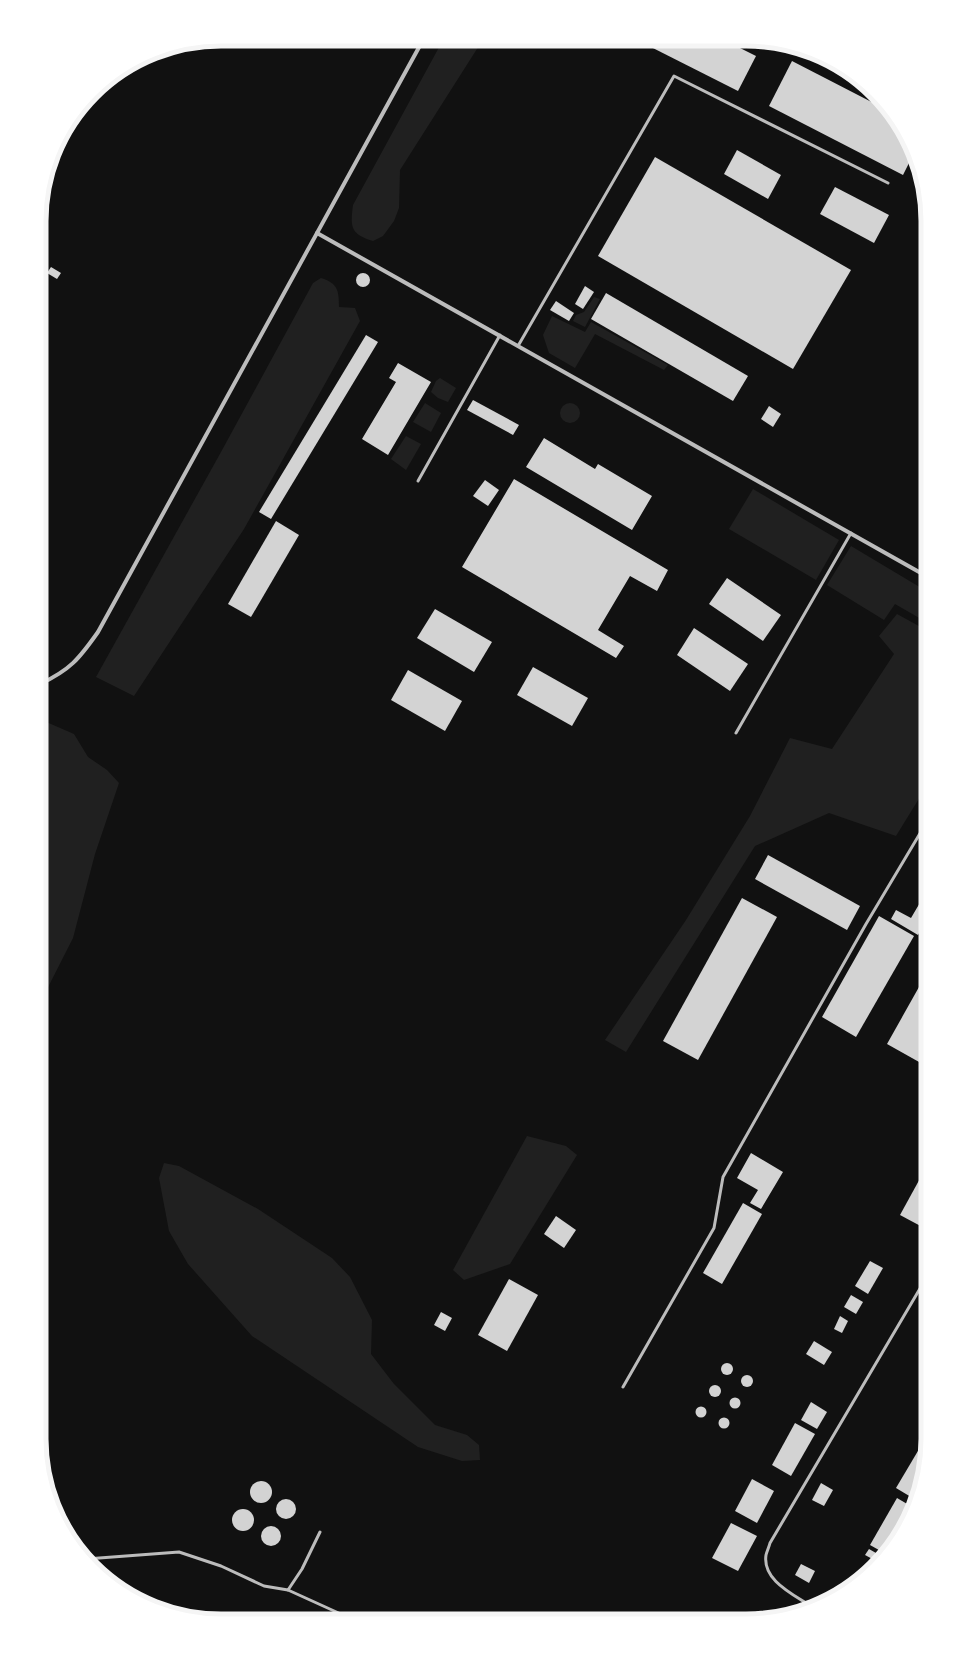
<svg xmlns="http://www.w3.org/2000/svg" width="967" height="1660" font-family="'Playfair Display',serif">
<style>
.green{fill:#202020}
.building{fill:#d3d3d3}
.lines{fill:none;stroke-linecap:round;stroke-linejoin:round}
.service{stroke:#bcbcbc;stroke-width:3}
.minor{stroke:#bcbcbc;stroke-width:4}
.rim{fill:none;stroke:#f5f5f5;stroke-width:5}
</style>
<rect width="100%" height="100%" fill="#111"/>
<g class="green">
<path d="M443 40 482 41 400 170 399 208 394 221 383 236 373 241C351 234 350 228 353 205Z"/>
<path d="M321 278C338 283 339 291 339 307L355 308 360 321 244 529 134 696 96 677 221 452 313 283Z"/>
<path d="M594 297 600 299 585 327 573 321 576 315 584 312Z"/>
<path d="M552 316 585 332 591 322 668 365 664 370 595 334 575 368 549 353 543 335Z"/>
<path d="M440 378 456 388 448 402 438 398 431 392 436 381Z"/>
<circle cx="570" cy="413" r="10"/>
<path d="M425 403 441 413 431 432 413 422Z"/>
<path d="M406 436 421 444 406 470 391 459Z"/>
<path d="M753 489 839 540 816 580 729 529Z"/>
<path d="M851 546 928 592V623L895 604 884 620 827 585Z"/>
<path d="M897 614 928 631V784L896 836 829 813 755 846 626 1052 605 1040 686 920 750 816 790 738 832 749 894 654 879 636Z"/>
<path d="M44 721 74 734 88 757 107 770 119 783 95 854 73 938 40 1003V726Z"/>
<path d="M527 1136 566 1146 577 1155 510 1264 464 1280 453 1270Z"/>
<path d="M164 1163 179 1166 258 1209 332 1258 350 1277 372 1320 371 1354 394 1384 435 1425 467 1435 479 1445 480 1460 462 1461 418 1447 252 1336 188 1264 169 1231 159 1178Z"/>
</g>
<g class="building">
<path d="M641 42H728L756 56 738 91Z"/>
<path d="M792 61 889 111 897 120 914 153 903 175 769 106Z"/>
<path d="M737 150 781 175 768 199 724 174Z"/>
<path d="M655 157 851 270 793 369 598 256Z"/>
<path d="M835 187 889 215 874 243 820 214Z"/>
<path d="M51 267 61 273 57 279 47 273Z"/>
<circle cx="363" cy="280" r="7"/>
<path d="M585 286 594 292 583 309 575 304Z"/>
<path d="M606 293 748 376 733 401 591 319Z"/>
<path d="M556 301 574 313 569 321 550 310Z"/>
<path d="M366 335 378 342 271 519 259 512Z"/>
<path d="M398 363 431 382 388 455 362 439 396 382 389 378Z"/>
<path d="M473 400 519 425 513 435 467 410Z"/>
<path d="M769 406 781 414 773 427 761 419Z"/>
<path d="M544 438 595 469 598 464 652 496 632 530 526 467Z"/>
<path d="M514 479 668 570 657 591 630 576 598 630 624 646 616 658 462 567Z"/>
<path d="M485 480 499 490 488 506 473 496Z"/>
<path d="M276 521 299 535 251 617 228 604Z"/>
<path d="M727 578 781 615 763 641 709 604Z"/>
<path d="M435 609 492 642 474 672 417 638Z"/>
<path d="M694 628 748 664 730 691 677 655Z"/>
<path d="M533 667 588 698 572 726 517 695Z"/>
<path d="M408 670 462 701 445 731 391 700Z"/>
<path d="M768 855 860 906 847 930 755 879Z"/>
<path d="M928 889V917L918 935 891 919 896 910 911 918Z"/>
<path d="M742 898 777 917 698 1060 663 1041Z"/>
<path d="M879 916 914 936 856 1037 822 1017Z"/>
<path d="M928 971V1067L887 1044Z"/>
<path d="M751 1153 783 1172 761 1209 750 1203 758 1190 737 1178Z"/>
<path d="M928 1164V1230L900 1215Z"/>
<path d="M743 1203 762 1214 722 1284 703 1273Z"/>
<path d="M556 1216 576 1230 564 1248 544 1234Z"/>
<path d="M870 1261 883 1268 868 1294 855 1286Z"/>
<path d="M509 1279 538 1295 507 1351 478 1335Z"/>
<path d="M851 1295 863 1302 856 1314 844 1307Z"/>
<path d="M441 1312 452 1318 445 1331 434 1325Z"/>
<path d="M840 1316 848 1321 842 1333 834 1329Z"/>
<path d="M814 1341 832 1352 824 1365 806 1354Z"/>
<circle cx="727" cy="1369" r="6"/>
<circle cx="747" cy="1381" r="6"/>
<circle cx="715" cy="1391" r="6"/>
<circle cx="735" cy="1403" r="5.5"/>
<path d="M811 1402 827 1412 817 1429 801 1420Z"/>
<circle cx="701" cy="1412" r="5.5"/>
<circle cx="724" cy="1423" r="5.5"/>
<path d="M795 1423 815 1434 791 1476 772 1465Z"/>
<path d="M928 1434V1451L916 1500 896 1488Z"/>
<path d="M752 1479 774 1491 757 1523 735 1511Z"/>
<circle cx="261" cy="1492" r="11"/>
<path d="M821 1483 833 1490 824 1506 812 1500Z"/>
<path d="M897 1498 914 1508 891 1550 886 1554 870 1545Z"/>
<circle cx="286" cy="1509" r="10"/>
<circle cx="243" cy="1520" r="11"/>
<path d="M731 1523 757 1536 738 1571 712 1558Z"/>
<circle cx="271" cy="1536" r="10"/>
<path d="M869 1549 883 1557 878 1562 865 1555Z"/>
<path d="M801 1564 815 1571 809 1583 795 1575Z"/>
<path d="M177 1610 187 1616V1617L175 1613Z"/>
</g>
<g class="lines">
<g class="service">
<path d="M518 346 674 76 888 183"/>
<path d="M418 481 500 335"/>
<path d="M736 733 851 533"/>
<path d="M623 1387 714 1228 723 1177 866 924 928 820"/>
<path d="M86 1559 179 1552 221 1566 264 1586 288 1590 302 1569 320 1532"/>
<path d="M288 1590 354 1620"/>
<path d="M812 1607C795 1595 762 1581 766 1555 767 1551 769 1547 770 1543L928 1275"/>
</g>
<g class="minor">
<path d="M317 233 928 577"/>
<path d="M40 684C70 670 79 659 98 632L423 40"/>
</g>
</g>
<path d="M0 0H967V1660H0ZM221 46H746A175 175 0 0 1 921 221V1439A175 175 0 0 1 746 1614H221A175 175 0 0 1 46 1439V221A175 175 0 0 1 221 46Z" fill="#fff" fill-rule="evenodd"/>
<path class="rim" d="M221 46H746A175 175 0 0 1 921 221V1439A175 175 0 0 1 746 1614H221A175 175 0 0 1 46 1439V221A175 175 0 0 1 221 46Z"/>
</svg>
